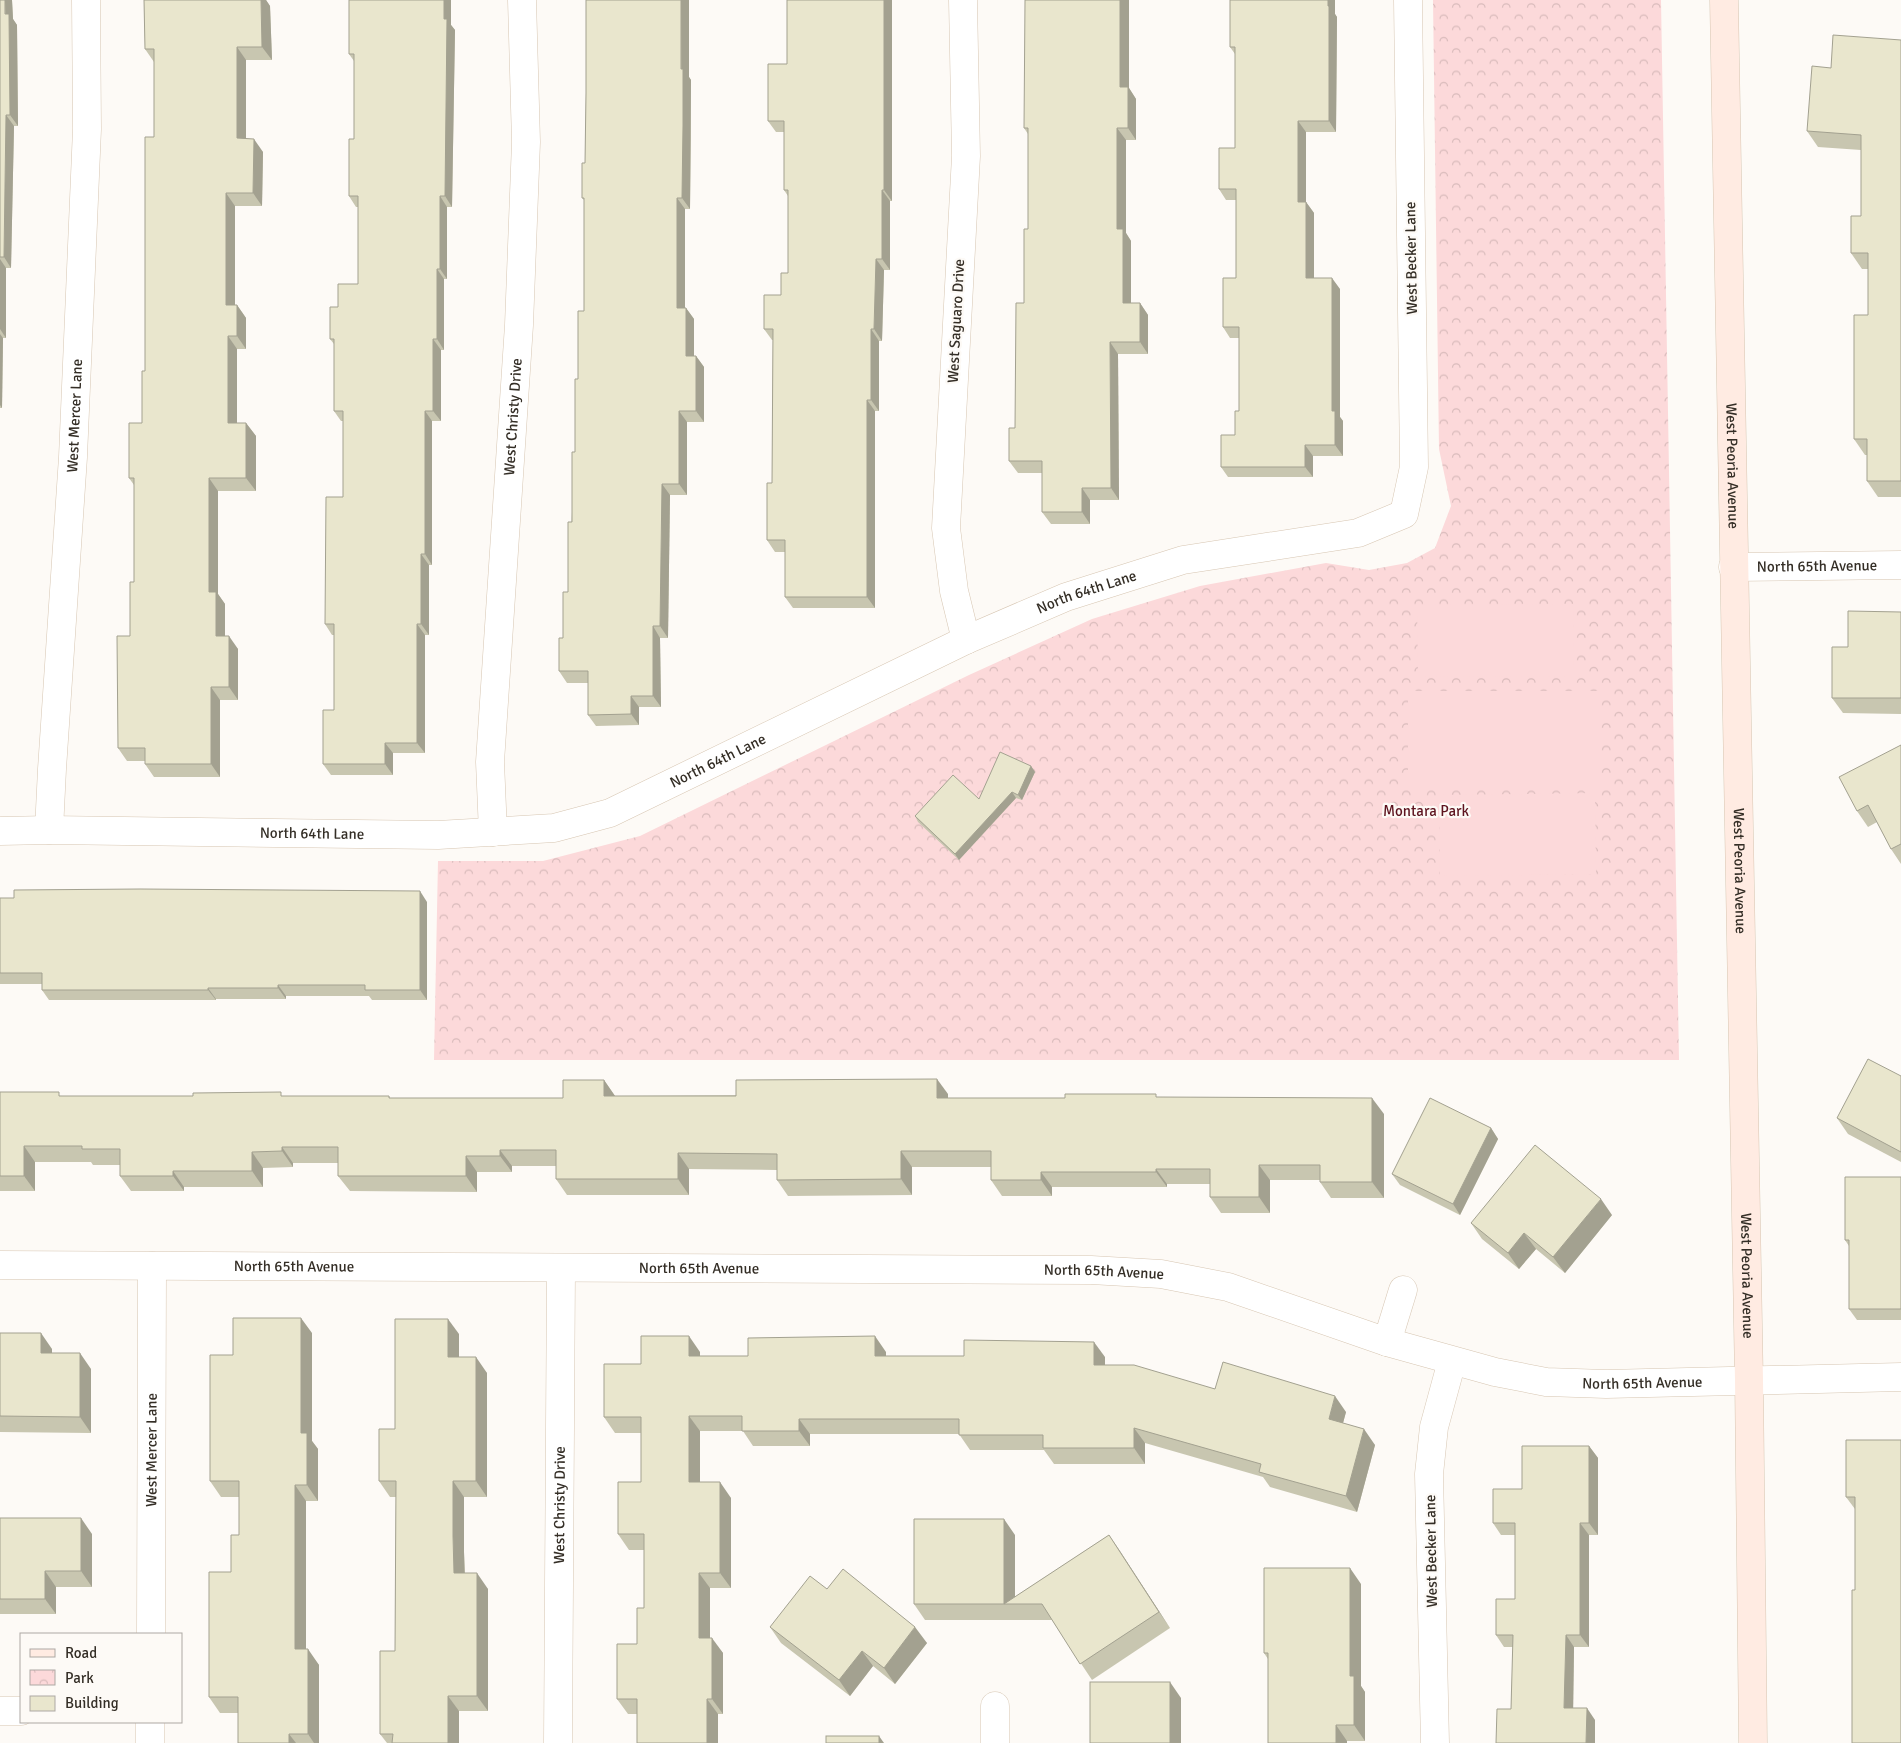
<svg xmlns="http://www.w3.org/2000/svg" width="1901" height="1743" font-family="Signika,sans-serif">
<defs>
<pattern id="park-crowns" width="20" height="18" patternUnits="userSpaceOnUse" patternTransform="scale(1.25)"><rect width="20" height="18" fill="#fcd9da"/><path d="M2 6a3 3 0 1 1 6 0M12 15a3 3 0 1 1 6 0" fill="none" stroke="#d9bbbb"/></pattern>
</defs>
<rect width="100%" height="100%" fill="#fdfaf6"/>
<path fill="url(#park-crowns)" d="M1433 0H1661L1679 1060H434L438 861H543L640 836 969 675 1092 619 1200 586 1326 563 1369 570 1407 563 1435 548 1451 506 1439 449Z"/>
<g fill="#fcd9da">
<path d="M1573 604 1574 676 1418 677 1417 605Z"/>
<rect x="1408" y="691" width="191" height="98"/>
<path d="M1595 793 1596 874 1440 876 1439 795Z"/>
</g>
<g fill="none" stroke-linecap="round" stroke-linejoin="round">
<g stroke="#d7c6b2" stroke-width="29">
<g id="street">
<path d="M963 0 966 156 946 528 954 591 966 640"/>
<path id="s1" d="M1733 567 1901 565"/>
<path id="s2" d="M49 830 52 769 73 457 87 129 86 0"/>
<path id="s3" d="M0 831 49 830 438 835 554 828 610 813 966 640 1066 597 1183 560 1358 533 1404 514 1414 467 1408 0"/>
<path id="s4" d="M493 832 490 762 519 325 526 142 522 0"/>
<path id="s5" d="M0 1265 1091 1270 1161 1274 1228 1287 1387 1342 1495 1372 1546 1382 1606 1384 1901 1377"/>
<path d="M1387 1342 1403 1290"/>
<path id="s6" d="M151 1634 152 1266"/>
<path d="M995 1706V1743"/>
<path d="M0 1711H21"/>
<path d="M150 1743V1722"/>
<path id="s7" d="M558 1743 561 1269"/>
<path d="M1435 1743 1429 1474 1434 1427 1452 1361"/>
</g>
</g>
<g stroke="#d7c6b2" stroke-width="29">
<g id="secondary">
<path id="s8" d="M1724 0 1749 1380 1753 1743"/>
</g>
</g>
<use href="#street" stroke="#fff" stroke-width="28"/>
<use href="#secondary" stroke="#ffebe2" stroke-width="28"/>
</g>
<g fill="#c8c6b0">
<path d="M0 0H12L13 19 17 25 18 126H14L11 268H6V338H3L2 408H0Z"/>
<path d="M144 0H266L270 6 272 60H246V139L263 152 262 206H235V305H237L246 318V349H237V423H246L256 436V491H218V594L225 604V636L238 649V700H220V777H154L145 764V761H127L118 748 130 636 134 582V485L129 478 142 423 145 371 154 137V62L145 49Z"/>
<path d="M349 0H451V25L455 30 452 207H447V279H444V350H441V421H432V565H429V635H425V753H393V775H331L323 764 334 710V635H332L325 624 343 497V421H341L334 411V344L330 339 338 307 358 284V207H356L349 196 354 139V61L349 54Z"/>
<path d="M689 0V77L691 80V137L690 209H685V308H686L694 319V356H696L704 367V422H687V495H670L668 638H660L661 707H639V725L596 726 588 715V683H567L559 671 563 638 568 592 575 452 578 379 584 311V200L582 198 585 163 586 93Z"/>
<path d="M892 0V201H890V270H884L882 341H879V411H875V608H793L785 597V552H775L767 540 772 483 773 340H772L764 329 781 295 788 273V196L784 190V132H776L768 121 787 64Z"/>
<path d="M1129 0V88L1136 99V140H1126V233L1131 241V303H1140L1148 315V354H1118L1119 500H1090V524H1051L1042 512V473H1018L1009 461 1015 428 1024 303 1028 229V134L1024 128Z"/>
<path d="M1335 0V14L1337 17 1336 132H1306V202L1314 213V278L1340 289V417L1343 421V456H1313V477H1228L1221 467 1235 435 1239 411V338H1230L1223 327 1236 278V200H1226L1219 189 1235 148V54L1230 47Z"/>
<path d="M1901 40V497H1878L1867 481V455H1865L1854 439 1868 315V269H1862L1851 253 1861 216V150L1818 147 1807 131 1831 68Z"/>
<path d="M1901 612V714L1843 713 1832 698 1848 647Z"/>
<path d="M1901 745V864L1891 849 1877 822 1868 827 1857 811Z"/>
<path d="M1031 766 1035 772 1022 800 1016 798 959 860 918 822 915 816 979 799Z"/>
<path d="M0 898 427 902V1000H372L369 996H286V999H216V1000H49L42 990V984H0Z"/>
<path d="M1901 1076V1162L1848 1134 1837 1118Z"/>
<path d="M604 1080 615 1096 948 1094V1098H1065L1158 1097 1384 1114V1198H1331L1320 1182V1180H1270V1213H1221L1210 1197V1184H1167V1187H1052V1196H1002L991 1180V1167H912V1195L788 1196 777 1180V1170L689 1169V1195H567L556 1179V1166H512V1172H477V1192L350 1191 338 1176V1163H293V1167L263 1168V1187H184V1191H131L120 1176V1165H93L91 1162H35V1191H0V1092L62 1096H389L390 1098H563Z"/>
<path d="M1491 1128 1498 1139 1460 1215 1400 1185 1392 1174Z"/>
<path d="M1901 1177V1320H1857L1849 1309V1246L1845 1240Z"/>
<path d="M1612 1215 1565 1273 1536 1249 1519 1269 1482 1239 1471 1223Z"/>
<path d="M0 1333 52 1349V1353L91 1369V1433L0 1432Z"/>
<path d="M312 1333V1441L318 1449V1501H306V1649L319 1665V1743H238V1713H220L209 1697 231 1572 239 1535V1497H221L210 1481 233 1355Z"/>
<path d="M459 1334V1357L487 1373V1497H464V1552L465 1573 488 1589V1711H459V1743H387L380 1734 395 1651 396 1497H390L379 1481 395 1429Z"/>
<path d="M700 1352V1356H748L886 1352V1356L1105 1357V1365L1215 1389 1346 1412 1343 1423 1375 1445 1357 1512 1270 1487 1263 1477 1145 1443V1464H1054L1044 1450H970L959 1434H810V1446H753L743 1431H700V1482L731 1498V1588H710V1638L723 1653V1714H718V1743L637 1714H628L617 1699 637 1644 644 1608V1550H629L618 1534 641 1482V1433H615L604 1417 641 1364Z"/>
<path d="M1901 1440 1855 1590V1509L1846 1497Z"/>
<path d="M1589 1446 1598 1458V1535H1589V1647H1574L1573 1708 1595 1720V1743H1496L1511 1709 1513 1647H1504L1496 1635 1515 1599V1535H1501L1493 1523 1522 1489Z"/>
<path d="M0 1518 92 1534V1587H56V1614H0Z"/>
<path d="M1015 1535V1597L1109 1535 1170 1628 1092 1680 1052 1620H925L914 1604Z"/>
<path d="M1361 1584V1686L1365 1692V1741H1347V1743L1268 1659 1264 1653Z"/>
<path d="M827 1589 927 1643 895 1684 873 1666 850 1696 781 1643 770 1627Z"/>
</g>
<g fill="#a3a190">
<path d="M5 0H12L13 19 17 25 18 126 10 115Z"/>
<path d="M261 0H266L270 6 272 60 262 47Z"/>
<path d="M444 0H451V25L455 30 452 207 445 196Z"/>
<path d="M681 0H689V77L691 80 690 209 682 198Z"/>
<path d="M884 0H892V201L884 190Z"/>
<path d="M1120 0H1129V88L1136 99V140L1128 128 1120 87Z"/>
<path d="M1328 0H1335V14L1337 17 1336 132 1329 121Z"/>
<path d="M237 47 246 60V151L237 138Z"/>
<path d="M6 115 14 126 11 268 4 257Z"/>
<path d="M1298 121 1306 132V213L1298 202Z"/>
<path d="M1117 128 1126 140V233L1131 241V315L1123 303 1117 229Z"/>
<path d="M254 139 263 152 262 206 253 193Z"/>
<path d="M882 190 890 201V270L882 259Z"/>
<path d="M226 193 235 206V318L226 305Z"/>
<path d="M440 196 447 207V279L440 269Z"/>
<path d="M677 198 685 209V319L677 308Z"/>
<path d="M1306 202 1314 213V289L1306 278Z"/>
<path d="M0 259 6 268V338L0 329Z"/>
<path d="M876 259 884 270 882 341 874 329Z"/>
<path d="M437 269 444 279V350L437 339Z"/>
<path d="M1332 278 1340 289V417L1343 421V456L1335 445 1332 411Z"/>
<path d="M1140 303 1148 315V354L1140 342Z"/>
<path d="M237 305 246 318V349L237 336Z"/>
<path d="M686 308 694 319V367L686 356Z"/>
<path d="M871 329 879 341V411L871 400Z"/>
<path d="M0 334 3 338 2 408 0 405Z"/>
<path d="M228 336 237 349V436L228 423Z"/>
<path d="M433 339 441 350V421L433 411Z"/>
<path d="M1110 342 1118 354 1119 500 1111 488Z"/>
<path d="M696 356 704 367V422L696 411Z"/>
<path d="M867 400 875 411V608L867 597Z"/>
<path d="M425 411 432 421V565L425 554Z"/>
<path d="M679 411 687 422V495L679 484Z"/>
<path d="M246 423 256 436V491L246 478Z"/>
<path d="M1305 445 1313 456V477L1305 467Z"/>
<path d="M209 478 218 491V594L225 604V649L216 636 209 592Z"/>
<path d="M662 484 670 495 668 638 660 626Z"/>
<path d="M1082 488 1090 500V524L1082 512Z"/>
<path d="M421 554 429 565V635L421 624Z"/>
<path d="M417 624 425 635V753L417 743Z"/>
<path d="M653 626 660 638 661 707 653 696Z"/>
<path d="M229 636 238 649V700L229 687Z"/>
<path d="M211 687 220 700V777L211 764Z"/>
<path d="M631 696 639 707V725L631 714Z"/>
<path d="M385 743 393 753V775L385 764Z"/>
<path d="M1031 766 1035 772 1022 800 1018 795Z"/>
<path d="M1012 792 1016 798 959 860 955 854Z"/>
<path d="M420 891 427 902V1000L420 990Z"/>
<path d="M278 985 286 996V999L278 988Z"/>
<path d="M208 988 216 999V1000L208 990Z"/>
<path d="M937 1079 948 1094V1114L937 1098Z"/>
<path d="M604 1080 615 1096H604Z"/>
<path d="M1372 1098 1384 1114V1198L1372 1182Z"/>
<path d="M1491 1128 1498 1139 1460 1215 1453 1204Z"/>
<path d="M24 1146 35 1162V1191L24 1176Z"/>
<path d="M282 1147 293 1163V1167L282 1151Z"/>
<path d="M500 1150 512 1166V1172L500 1156Z"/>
<path d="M901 1151 912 1167V1195L901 1179Z"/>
<path d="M252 1152 263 1168V1187L252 1171Z"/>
<path d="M678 1153 689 1169V1195L678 1179Z"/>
<path d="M466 1156 477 1172V1192L466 1176Z"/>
<path d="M1259 1165 1270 1180V1213L1259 1197Z"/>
<path d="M1156 1169 1167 1184V1187L1156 1172Z"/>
<path d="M173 1171 184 1187V1191L173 1176Z"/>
<path d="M1041 1172 1052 1187V1196L1041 1180Z"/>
<path d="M1601 1199 1612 1215 1565 1273 1553 1257Z"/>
<path d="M1524 1233 1536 1249 1519 1269 1508 1253Z"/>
<path d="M301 1318 312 1333V1441L318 1449V1501L307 1485 301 1433Z"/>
<path d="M448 1319 459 1334V1373L448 1357Z"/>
<path d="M41 1333 52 1349V1369L41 1353Z"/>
<path d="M689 1336 700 1352V1372L689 1356Z"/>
<path d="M875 1336 886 1352V1372L875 1356Z"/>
<path d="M1094 1342 1105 1357V1381L1094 1365Z"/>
<path d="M80 1353 91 1369V1433L80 1417Z"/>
<path d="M476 1357 487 1373V1497L476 1481Z"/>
<path d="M1335 1396 1346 1412 1340 1434 1329 1419Z"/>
<path d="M689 1416 700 1431V1498L689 1482Z"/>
<path d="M799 1419 810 1434V1446L799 1431Z"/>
<path d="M1134 1428 1145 1443V1464L1134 1448Z"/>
<path d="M1364 1429 1375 1445 1357 1512 1346 1496Z"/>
<path d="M1589 1446 1598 1458V1535L1589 1523Z"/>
<path d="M453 1481 464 1497V1552L465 1589 454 1573 453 1536Z"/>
<path d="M720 1482 731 1498V1588L720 1573Z"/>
<path d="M295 1485 306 1501V1665L295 1649Z"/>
<path d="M81 1518 92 1534V1587L81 1571Z"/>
<path d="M1004 1519 1015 1535V1604H1004Z"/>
<path d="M1580 1523 1589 1535V1647L1580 1635Z"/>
<path d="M1109 1535 1120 1551 1170 1628 1159 1612Z"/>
<path d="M1350 1568 1361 1584V1686L1365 1692V1741L1354 1725 1350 1676Z"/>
<path d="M45 1571 56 1587V1614L45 1599Z"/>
<path d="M477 1573 488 1589V1711L477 1696Z"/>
<path d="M699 1573 710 1588V1653L699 1638Z"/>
<path d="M915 1627 927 1643 895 1684 884 1668Z"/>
<path d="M1566 1635 1574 1647 1573 1720 1564 1708Z"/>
<path d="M712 1638 723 1653V1714L712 1699Z"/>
<path d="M308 1649 319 1665V1743H314L308 1734Z"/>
<path d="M862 1651 873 1666 850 1696 839 1680Z"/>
<path d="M1170 1682 1181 1698V1743H1170Z"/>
<path d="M448 1696 459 1711V1743H448Z"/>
<path d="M707 1699 718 1714V1743H707Z"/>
<path d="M1587 1708 1595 1720V1743H1586Z"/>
<path d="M1336 1725 1347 1741V1743H1336Z"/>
<path d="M289 1734 296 1743H289Z"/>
<path d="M879 1736 884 1743H879Z"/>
</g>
<g fill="#e9e6cd" stroke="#a3a190">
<path d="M0 0H5V14H9L10 115H6L4 257H0Z"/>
<path d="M144 0H261L262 47H237V138L254 139 253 193H226V305H237V336H228V423H246V478H209V592H216V636H229V687H211V764H145V748H118L117 636H130V582H134V478H129V423H142V371H145V137H154V49H145Z"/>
<path d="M349 0H444V19H447L445 196H440V269H437V339H433V411H425V554H421V624H417V743H385V764H323V710H334V624H325L326 497H343V411H334V339H330V307H338V284H358V196H349V139H354V54H349Z"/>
<path d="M586 0H681V69H683V126L682 198H677V308H686V356H696V411H679V484H662L660 626H653V696H631V714L588 715V671H559V638H563V592H568V522H572V452H575V379H578V311H584V198H582V163H585L586 93Z"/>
<path d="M787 0H884V190H882V259H876L874 329H871V400H867V597H785V540H767V483H772L773 329H764V295H781V273H788V190H784V121H768V64H787Z"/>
<path d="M1025 0H1120V87H1128V128H1117V229H1123V303H1140V342H1110L1111 488H1082V512H1042V461H1009V428H1015L1016 303H1024V229H1028V128H1024Z"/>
<path d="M1230 0H1328V6H1329V121H1298V202H1306V278H1332V411H1335V445H1305V467H1221V435H1235V411H1239V327H1223V278H1236V189H1219V148H1235V47H1230Z"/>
<path d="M1833 35 1901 40V481H1867V439H1854V315H1868V253H1851V216H1861V135L1807 131 1812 66 1831 68Z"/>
<path d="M1848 611 1901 612V698H1832V647H1848Z"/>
<path d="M1901 745V844L1891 849 1868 805 1857 811 1839 777Z"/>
<path d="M1000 752 1031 766 1018 795 1012 792 955 854 915 816 953 775 979 799Z"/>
<path d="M140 889 420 891V990H365V985H278V988H208V990H42V973H0V898H14V890Z"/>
<path d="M1868 1059 1901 1076V1152L1837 1118Z"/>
<path d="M937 1079V1098H1065V1094H1156V1097L1372 1098V1182H1320V1165H1259V1197H1210V1169H1156V1172H1041V1180H991V1151H901V1179L777 1180V1154L678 1153V1179H556V1150H500V1156H466V1176H338V1147H282V1151L252 1152V1171H173V1176H120V1149H82V1146H24V1176H0V1092H59V1096H193V1093L281 1092V1096H389V1098H563V1080H604V1096H736V1080Z"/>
<path d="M1430 1098 1491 1128 1453 1204 1392 1174Z"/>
<path d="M1535 1145 1601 1199 1553 1257 1524 1233 1508 1253 1471 1223Z"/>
<path d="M1845 1177H1901V1309H1849V1240H1845Z"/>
<path d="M233 1318H301V1433H307V1485H295V1649H308V1734H289V1743H238V1697H209V1572H231V1535H239V1481H210V1355H233Z"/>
<path d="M395 1319H448V1357H476V1481H453V1536L454 1573H477V1696H448V1743H392L393 1734H380V1651H395L396 1481H379V1429H395Z"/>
<path d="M0 1333H41V1353H80V1417L0 1416Z"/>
<path d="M641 1336H689V1356H748V1338L875 1336V1356H964V1340L1094 1342V1365H1134L1215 1389 1223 1362 1335 1396 1329 1419 1364 1429 1346 1496 1259 1472 1261 1464 1134 1428V1448H1043V1435H959V1419H799V1431H742V1416H689V1482H720V1573H699V1638H712V1699H707V1743H637V1699H617V1644H637V1608H644V1534H618V1482H641V1417H604V1364H641Z"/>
<path d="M1846 1440H1901V1743H1852V1590H1855V1497H1846Z"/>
<path d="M1522 1446H1589V1523H1580V1635H1566L1564 1708H1587L1586 1743H1496L1497 1709H1511L1513 1635H1496V1599H1515V1523H1493V1489H1522Z"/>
<path d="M0 1518H81V1571H45V1599H0Z"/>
<path d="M914 1519H1004V1604L1109 1535 1159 1612 1080 1664 1042 1604H914Z"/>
<path d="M1264 1568H1350V1676H1354V1725H1336V1743H1268V1653H1264Z"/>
<path d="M843 1569 915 1627 884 1668 862 1651 839 1680 770 1627 810 1576 827 1589Z"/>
<rect x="1090" y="1682" width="80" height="61"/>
<rect x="826" y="1736" width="53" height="7"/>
</g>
<g text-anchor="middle" stroke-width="4.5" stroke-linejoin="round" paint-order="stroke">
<g font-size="15" fill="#342e26" stroke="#fdfaf6">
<text transform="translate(1411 258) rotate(-91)" y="5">West Becker Lane</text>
<text transform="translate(956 321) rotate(-87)" y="5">West Saguaro Drive</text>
<text dy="5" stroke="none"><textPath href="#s2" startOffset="415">West Mercer Lane</textPath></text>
<text dy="5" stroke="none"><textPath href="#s4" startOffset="416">West Christy Drive</textPath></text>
<text dy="5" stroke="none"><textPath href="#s8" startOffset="466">West Peoria Avenue</textPath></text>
<text dy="5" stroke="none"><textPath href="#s1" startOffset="84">North 65th Avenue</textPath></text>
<text dy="5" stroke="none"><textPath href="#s3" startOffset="1138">North 64th Lane</textPath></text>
<text dy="5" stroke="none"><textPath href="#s3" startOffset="732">North 64th Lane</textPath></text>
<text dy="5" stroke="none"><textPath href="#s3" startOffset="312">North 64th Lane</textPath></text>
<text dy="5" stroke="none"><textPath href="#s8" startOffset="871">West Peoria Avenue</textPath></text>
<text dy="5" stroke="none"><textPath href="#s5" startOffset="294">North 65th Avenue</textPath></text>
<text dy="5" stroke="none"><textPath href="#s5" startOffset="699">North 65th Avenue</textPath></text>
<text dy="5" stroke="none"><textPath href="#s5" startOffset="1104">North 65th Avenue</textPath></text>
<text dy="5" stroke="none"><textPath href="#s8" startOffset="1276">West Peoria Avenue</textPath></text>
<text dy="5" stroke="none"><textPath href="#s5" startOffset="1658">North 65th Avenue</textPath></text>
<text dy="5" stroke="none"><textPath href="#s6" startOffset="184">West Mercer Lane</textPath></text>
<text dy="5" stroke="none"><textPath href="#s7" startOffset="238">West Christy Drive</textPath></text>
<text transform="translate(1431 1551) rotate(-91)" y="5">West Becker Lane</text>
</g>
<g font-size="15" fill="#5d141f" stroke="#fdfaf6">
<text x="1426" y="816">Montara Park</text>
</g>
</g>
<rect x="20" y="1633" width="162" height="90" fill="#fdfaf6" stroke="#ada8a3"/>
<rect x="30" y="1649" width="25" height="8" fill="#ffebe2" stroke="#ada8a3"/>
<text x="65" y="1658" font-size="15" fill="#342e26">Road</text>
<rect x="30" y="1670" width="25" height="15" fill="url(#park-crowns)" stroke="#ada8a3"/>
<text x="65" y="1683" font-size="15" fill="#342e26">Park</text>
<rect x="30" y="1696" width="25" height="15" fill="#e9e6cd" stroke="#ada8a3"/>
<text x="65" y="1708" font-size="15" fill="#342e26">Building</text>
</svg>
